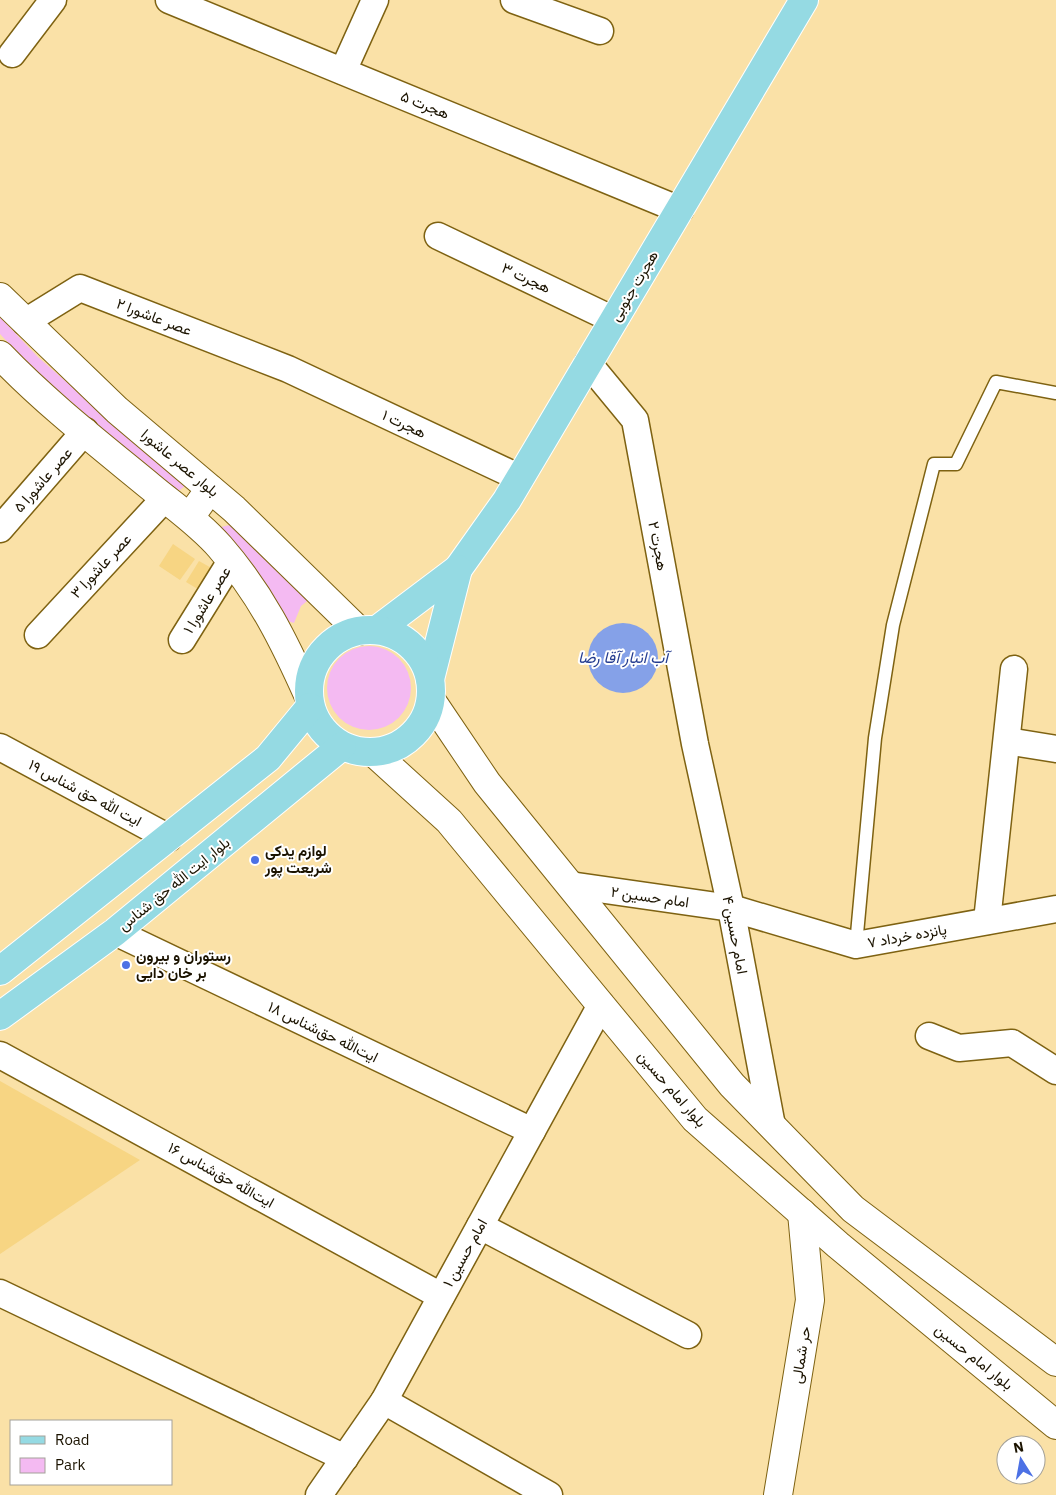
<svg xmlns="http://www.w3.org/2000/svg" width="1056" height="1495" font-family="'IBM Plex Sans',Vazirmatn,sans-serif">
<rect width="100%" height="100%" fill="#fae1a7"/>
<g fill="#f7d583">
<path d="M173 544 195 559 180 580 159 566Z"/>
<path d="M199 561 215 570 201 591 186 582Z"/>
<path d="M0 1081 140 1160 0 1254Z"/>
</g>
<g fill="#f4baf2">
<path d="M0 317 38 357 185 486 176 493 32 368 0 334Z"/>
<path d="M230 525 287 573 311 598 301 606 294 623 288 621 270 594 222 536 221 527Z"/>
<circle cx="369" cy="688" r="42"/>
</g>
<circle fill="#85a1e8" cx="623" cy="658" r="35"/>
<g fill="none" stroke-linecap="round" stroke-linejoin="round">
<g stroke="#7e6212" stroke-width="15">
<path id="service" d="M856 945 875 738 893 625 934 464H956L996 382 1056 393"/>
</g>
<g stroke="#7e6212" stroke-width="29">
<g id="minor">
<path d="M169 0 680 210"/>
<path d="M514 0 600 31"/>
<path d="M12 54 53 0"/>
<path d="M343 71 375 0"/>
<path d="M438 236 614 320"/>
<path d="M25 322 80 288 288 369 520 478"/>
<path d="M588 363 635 420 695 744 731 908 772 1126"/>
<path d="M0 529 85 431"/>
<path d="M38 635 165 498"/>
<path d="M182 640 231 561"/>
<path d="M1007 741 1056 749"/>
<path d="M0 747 169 838"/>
<path d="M570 885 731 908 856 945 1056 909"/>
<path d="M987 921 1014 669"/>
<path d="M115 932 532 1131"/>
<path d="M929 1036 959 1048 1012 1043 1056 1071"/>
<path d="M0 1055 441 1296"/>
<path d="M480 1226 688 1335"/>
<path d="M0 1293 345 1458"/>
<path d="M384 1401 549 1495"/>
<path d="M319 1495 384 1401 601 1005"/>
</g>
</g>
<g stroke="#7e6212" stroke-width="30">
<path id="tertiary" d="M190 517 210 489"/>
</g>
<g stroke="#7e6212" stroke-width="30">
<g id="secondary">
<path d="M0 297 117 410 234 509 359 631"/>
<path d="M0 355C46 403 100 445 151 487 175 507 200 524 220 547 261 594 284 641 309 697"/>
<path d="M431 700 487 783 732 1085 853 1209 1056 1362"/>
<path d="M373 752 449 821 695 1119 838 1245 1056 1425"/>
<path d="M778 1495 810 1300 802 1213"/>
</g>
</g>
<g stroke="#fff" stroke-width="30">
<g id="primary">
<path d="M458 569 507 500 804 0"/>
<path d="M377 630 458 569 430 679"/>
<circle cx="370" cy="691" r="61"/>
<path d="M0 971 268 758 310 707"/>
<path d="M0 1016 115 932 342 746"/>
</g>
</g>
<use href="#service" stroke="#fff" stroke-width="12"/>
<use href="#minor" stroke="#fff" stroke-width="26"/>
<use href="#tertiary" stroke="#fff" stroke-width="28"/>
<use href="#secondary" stroke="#fff" stroke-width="28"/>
<use href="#primary" stroke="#95dae3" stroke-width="28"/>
</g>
<g fill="#4c71e5" stroke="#fff" stroke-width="2">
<circle cx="255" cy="860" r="5"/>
<circle cx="126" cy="965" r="5"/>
</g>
<g text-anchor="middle" stroke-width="4" stroke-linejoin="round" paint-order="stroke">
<g font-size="15" fill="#1b1300" stroke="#fff">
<text transform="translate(425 105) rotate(22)" y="5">هجرت ۵</text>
<text transform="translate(526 278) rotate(25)" y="5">هجرت ۳</text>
<text transform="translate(634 286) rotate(-59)" y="5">هجرت جنوبی</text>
<text transform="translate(154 317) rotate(21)" y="5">عصر عاشورا ۲</text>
<text transform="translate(404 424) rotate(25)" y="5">هجرت ۱</text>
<text transform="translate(180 463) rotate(40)" y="5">بلوار عصر عاشورا</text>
<text transform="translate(43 480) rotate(-49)" y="5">عصر عاشورا ۵</text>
<text transform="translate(658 546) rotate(79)" y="5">هجرت ۲</text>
<text transform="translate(101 566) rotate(-47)" y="5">عصر عاشورا ۳</text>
<text transform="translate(207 600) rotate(-58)" y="5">عصر عاشورا ۱</text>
<text transform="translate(85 793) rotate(28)" y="5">ایت الله حق شناس ۱۹</text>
<text transform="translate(174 884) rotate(-39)" y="5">بلوار ایت الله حق شناس</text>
<text transform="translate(650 897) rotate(8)" y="5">امام حسین ۲</text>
<text transform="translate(735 935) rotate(79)" y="5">امام حسین ۴</text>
<text transform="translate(907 936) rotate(-10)" y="5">پانزده خرداد ۷</text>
<text transform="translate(323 1032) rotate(26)" y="5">ایت‌الله حق‌شناس ۱۸</text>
<text transform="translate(672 1089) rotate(49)" y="5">بلوار امام حسین</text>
<text transform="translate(221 1175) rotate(29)" y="5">ایت‌الله حق‌شناس ۱۶</text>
<text transform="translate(465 1253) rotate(-61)" y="5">امام حسین ۱</text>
<text transform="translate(801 1355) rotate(-81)" y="5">حر شمالی</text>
<text transform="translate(974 1357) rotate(39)" y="5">بلوار امام حسین</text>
</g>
<g font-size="15" font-weight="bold" fill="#1b1300" stroke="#fff" text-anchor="start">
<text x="265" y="856">لوازم یدکی<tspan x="265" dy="17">شریعت پور</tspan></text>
<text x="136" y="961">رستوران و بیرون<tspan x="136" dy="17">بر خان دایی</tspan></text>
</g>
<g font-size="16" font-style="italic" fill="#253d90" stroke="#fff">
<text x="623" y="663">آب انبار آقا رضا</text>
</g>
</g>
<rect x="10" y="1420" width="162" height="65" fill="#ffffff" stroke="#a4a199"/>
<rect x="20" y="1436" width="25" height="8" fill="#95dae3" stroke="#a4a199"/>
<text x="55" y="1445" font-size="15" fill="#1b1300">Road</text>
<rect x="20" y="1458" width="25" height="15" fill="#f4baf2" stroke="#a4a199"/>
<text x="55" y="1470" font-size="15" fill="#1b1300">Park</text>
<g transform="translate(1021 1460) rotate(349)"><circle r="24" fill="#ffffff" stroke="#a4a199"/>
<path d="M0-4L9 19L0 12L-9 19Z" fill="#4c71e5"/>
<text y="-8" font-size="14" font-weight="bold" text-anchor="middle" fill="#1b1300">N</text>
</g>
</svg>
